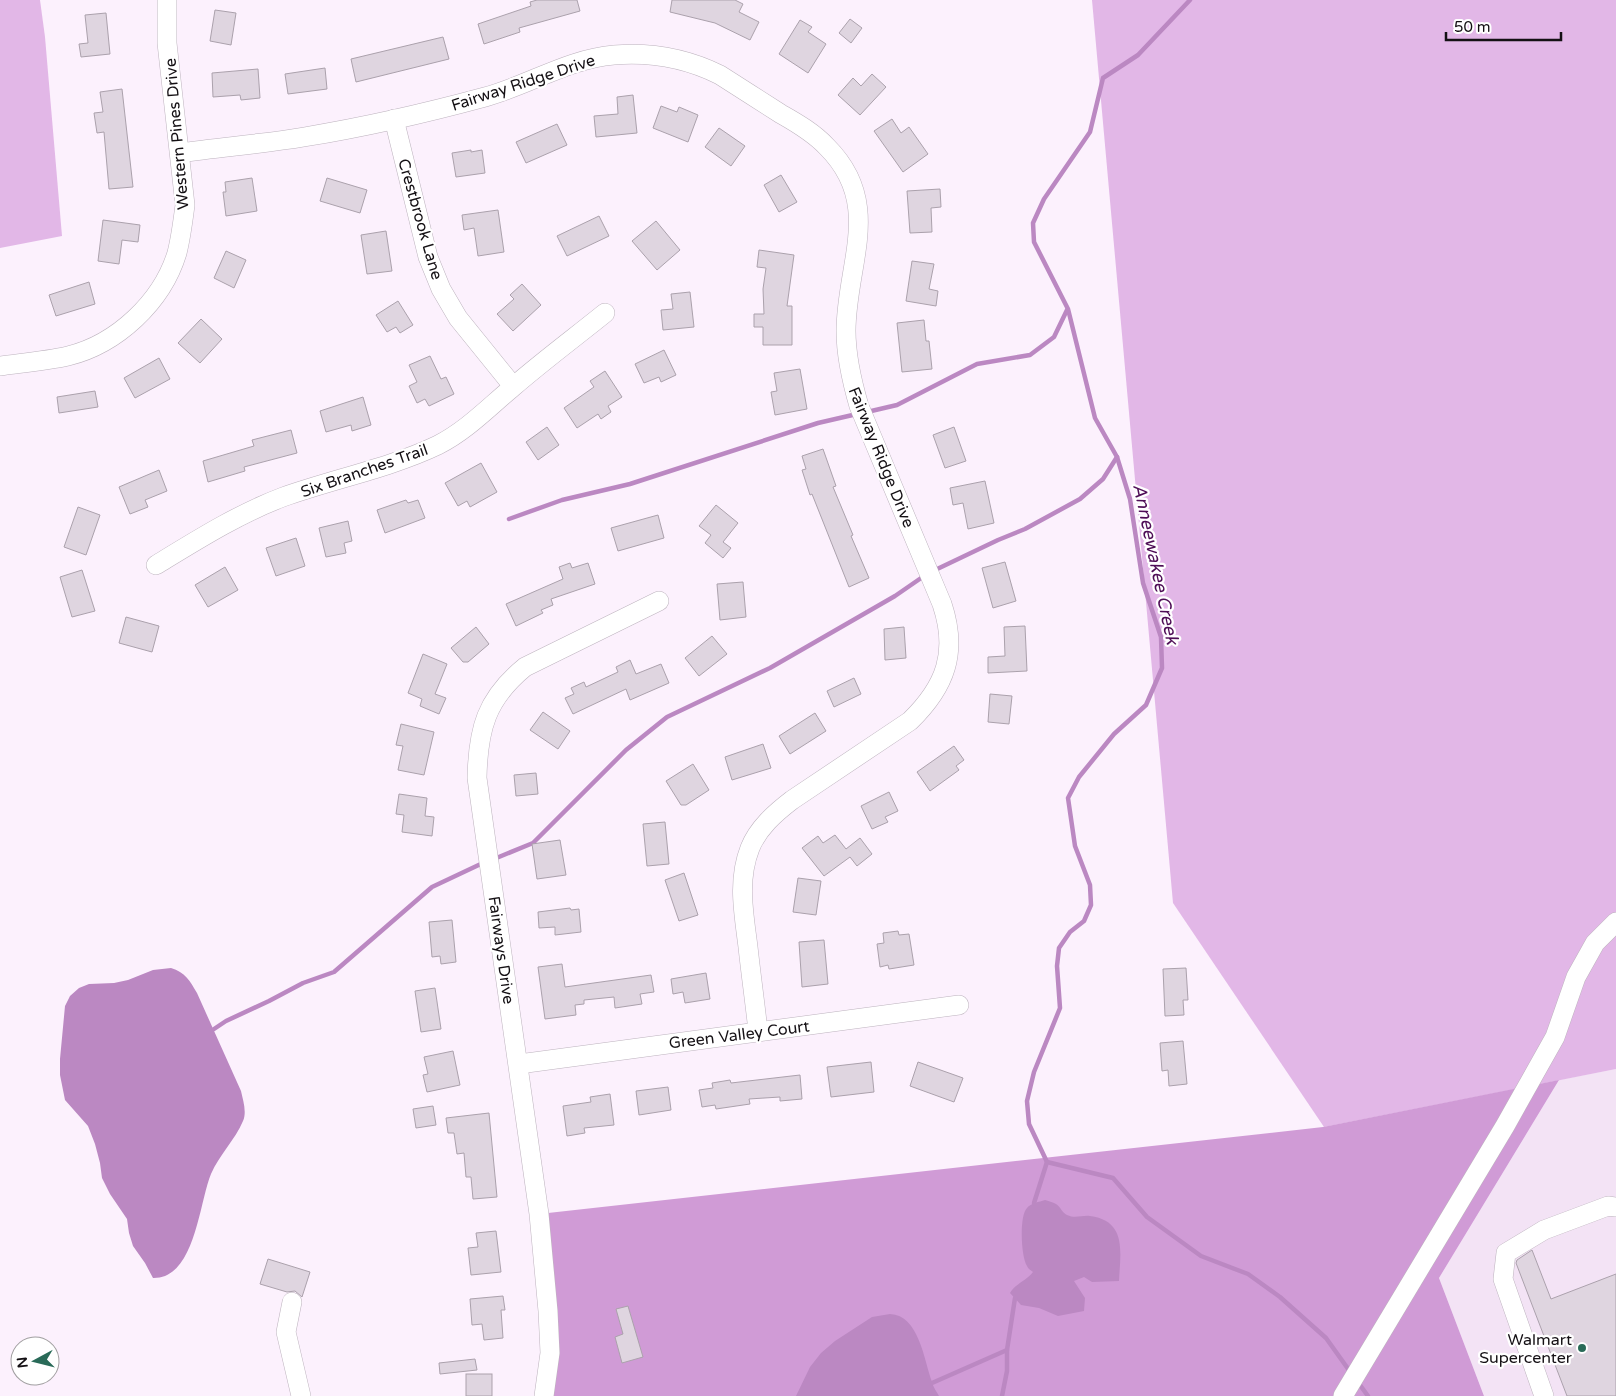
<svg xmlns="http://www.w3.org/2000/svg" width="1616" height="1396" font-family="'Varela Round',sans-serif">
<rect width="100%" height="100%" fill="#fcf1fd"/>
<path fill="#f3e3f5" d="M1616 1069V1396H1484L1439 1278 1559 1080Z"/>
<g fill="#e2b7e7">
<path d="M0 0H40L45 37 62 236 0 248Z"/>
<path d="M1092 0H1616V1069L1324 1127 1173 903Z"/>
</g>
<path fill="#d09bd6" d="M1559 1080 1439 1278 1484 1396H546L539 1214 1323 1127Z"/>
<g fill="#bb88c2">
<path d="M171 968C185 972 190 981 197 993L241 1091C243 1100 247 1112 243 1121 235 1140 219 1155 211 1174 199 1203 195 1279 153 1278L145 1263 133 1246 129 1233 127 1219 110 1194 102 1178 100 1163 95 1144 88 1126 65 1100 60 1075V1059L65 1006 70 996 79 988 89 984 114 983 128 980 153 970Z"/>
<path d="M1045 1200C1048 1201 1053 1202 1056 1204 1061 1207 1062 1213 1067 1215 1075 1219 1082 1215 1090 1216 1128 1221 1120 1254 1119 1281L1092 1282 1084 1277 1074 1281 1085 1298 1084 1311 1058 1316 1039 1308 1021 1305 1010 1293C1015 1284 1026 1281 1033 1272 1031 1270 1028 1269 1027 1266 1021 1257 1019 1216 1027 1208 1031 1203 1039 1202 1045 1200Z"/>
<path d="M890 1314C919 1315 924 1360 932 1382 933 1387 937 1392 939 1396H796L810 1367 821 1353 835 1341 872 1317Z"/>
</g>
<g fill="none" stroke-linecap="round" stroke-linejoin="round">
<g stroke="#bb88c2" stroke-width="4.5">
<path d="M1190 0 1138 55 1103 78 1090 132 1044 199 1033 223 1034 242 1068 309 1095 418 1117 457 1130 499 1143 583 1161 637 1162 668 1146 705 1114 734 1079 777 1068 798 1075 846 1090 885 1091 905 1084 921 1070 932 1059 948 1057 966 1060 1008 1034 1072 1027 1101 1029 1124 1047 1162 1113 1178 1147 1217 1201 1256 1248 1274 1280 1297 1326 1338 1351 1373"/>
<path d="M867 412 897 405 977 364 1030 355 1054 337 1067 310"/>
<path d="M509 519 562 500 630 484 818 423 857 414"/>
<path d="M933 571 998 540 1025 529 1080 499 1103 479 1117 457"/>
<path d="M494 859 533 843 626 750 667 717 770 668 895 596 924 576"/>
<path d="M214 1029 226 1021 269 1001 303 983 334 972 432 887 485 862"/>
<path d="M1034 1203 1047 1162"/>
<path d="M1357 1381 1368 1396"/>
<path d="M932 1383 1007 1350"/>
<path d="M1002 1396 1007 1371V1350L1015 1298"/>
</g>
</g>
<g fill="#dfd5e0" stroke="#aba1ac">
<path d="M537 0H577L580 11 519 28 520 32 484 44 478 24 531 6 530 2Z"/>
<path d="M672 0H735L743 4 739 12 759 22 750 40 715 23 670 12Z"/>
<path d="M215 10 236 13 231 45 210 41Z"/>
<path d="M106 13 110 54 81 57 79 44 88 43 85 15Z"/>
<path d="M850 19 862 28 851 43 839 33Z"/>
<path d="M800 20 812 27 808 32 826 44 808 73 779 54Z"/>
<path d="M443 37 449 59 356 82 351 59Z"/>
<path d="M325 68 327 89 288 94 285 74Z"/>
<path d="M258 69 260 98 241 100 240 95 213 97 212 73Z"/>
<path d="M872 74 886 87 860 115 838 95 853 78 861 86Z"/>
<path d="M122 89 133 187 109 189 104 132 97 133 94 113 103 112 100 92Z"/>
<path d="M633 95 637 133 596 137 594 116 618 114 617 97Z"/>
<path d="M661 106 677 112 679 107 698 115 688 142 653 128Z"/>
<path d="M892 119 901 133 909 127 928 154 903 172 874 131Z"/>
<path d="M557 124 567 145 526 163 516 142Z"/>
<path d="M719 128 745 146 731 166 705 147Z"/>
<path d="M471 150V152L482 150 485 173 456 177 452 153Z"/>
<path d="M781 175 797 202 779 212 764 185Z"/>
<path d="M252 178 257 211 226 216 223 192H226L225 182Z"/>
<path d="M327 178 367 190 360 213 320 201Z"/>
<path d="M940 189 941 207 931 208 932 232 910 233 907 191Z"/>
<path d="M498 210 504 252 478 256 474 228 464 230 462 215Z"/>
<path d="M599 216 609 236 567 256 557 236Z"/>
<path d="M103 220 140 225 138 242 122 240 119 264 98 261Z"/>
<path d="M656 221 680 250 657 270 632 241Z"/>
<path d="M386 231 392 271 367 274 361 235Z"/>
<path d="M759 250 794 255 787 306H792V345H763V327H754V314H764L763 289 766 268 757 267Z"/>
<path d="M226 251 246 260 234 288 214 278Z"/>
<path d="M912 261 934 264 929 289 938 291 936 306 906 301Z"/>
<path d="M89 282 95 304 56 316 49 295Z"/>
<path d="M522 284 541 305 513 331 497 314 514 299 510 295Z"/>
<path d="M690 292 694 327 663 330 661 310 673 309 671 294Z"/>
<path d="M398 301 413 325 400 333 396 327 387 332 376 315Z"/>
<path d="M201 319 222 339 200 363 178 343Z"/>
<path d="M924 320 926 341H929L932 369 902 372 897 323Z"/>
<path d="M664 350 676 375 661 382 659 377 644 383 635 364Z"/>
<path d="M430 356 441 379 446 377 454 394 429 406 425 399 417 403 409 386 417 382 409 365Z"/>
<path d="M159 358 170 379 135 398 124 378Z"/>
<path d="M800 369 807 409 775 415 771 392 777 391 774 373Z"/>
<path d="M605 371 622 397 608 406 611 412 601 419 598 414 577 428 564 408 594 387 590 381Z"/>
<path d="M95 391 98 407 59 413 57 397Z"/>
<path d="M363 397 371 425 352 431 351 425 326 432 320 411Z"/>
<path d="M547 427 559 445 538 460 526 442Z"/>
<path d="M954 427 966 461 945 468 933 435Z"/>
<path d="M291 430 297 453 244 467 245 471 208 482 203 461 254 446 252 440Z"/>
<path d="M823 449 836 486 833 487 853 535 851 536 869 578 849 587 812 494 810 495 802 470 806 469 802 456Z"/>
<path d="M481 463 497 492 470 507 467 501 458 506 445 483Z"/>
<path d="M159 470 167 491 145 500 148 507 130 514 119 487Z"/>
<path d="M985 481 994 523 968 529 963 503 953 505 950 488Z"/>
<path d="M406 500 408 503 418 500 425 518 385 533 377 510Z"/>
<path d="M716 505 738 523 723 542 731 548 723 558 705 543 711 535 699 526Z"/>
<path d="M78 507 100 515 86 555 64 547Z"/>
<path d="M658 515 664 538 618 551 611 528Z"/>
<path d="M348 521 352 541 344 543 346 553 326 557 319 528Z"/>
<path d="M296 538 305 566 276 576 266 548Z"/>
<path d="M1005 562 1016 601 993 608 982 568Z"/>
<path d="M570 563 572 568 588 563 595 584 551 599 553 605 541 610 543 613 516 626 506 604 563 579 559 567Z"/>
<path d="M225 567 238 590 208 607 195 585Z"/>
<path d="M82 570 95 611 72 617 60 577Z"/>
<path d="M743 582 746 617 720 620 717 584Z"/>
<path d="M126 617 159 626 152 652 119 643Z"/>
<path d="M1025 626 1027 671 988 673V657L1005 656 1004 627Z"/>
<path d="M476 627 489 644 468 662H463L451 648Z"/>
<path d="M904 627 906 658 885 660 884 629Z"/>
<path d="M712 636 727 654 699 676 685 658Z"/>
<path d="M423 654 447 664 435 694 446 698 439 714 420 706 422 699 408 693Z"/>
<path d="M630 660 636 674 661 664 669 683 630 700 626 689 573 714 565 698 574 694 571 688 584 682 586 687 618 672 616 667Z"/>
<path d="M854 678 861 694 834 707 827 691Z"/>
<path d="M990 694 1012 696 1009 724 988 722Z"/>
<path d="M543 712 570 731 558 749 530 730Z"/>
<path d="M815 713 826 731 790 754 779 736Z"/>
<path d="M401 724 434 732 424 775 398 770 403 746 396 745Z"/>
<path d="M763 744 771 768 732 780 725 757Z"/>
<path d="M954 746 964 760 956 766 959 770 930 791 917 772Z"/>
<path d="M693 764 709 790 686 805H681L666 781Z"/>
<path d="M536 773 538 794 516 796 514 775Z"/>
<path d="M889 792 898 811 885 817 888 822 872 829 861 806Z"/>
<path d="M399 794 427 798 425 816 434 817 432 836 402 832 404 815 396 814Z"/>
<path d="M665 822 669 864 647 866 643 824Z"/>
<path d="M835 835 846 849 860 838 872 854 857 866 850 857 824 876 802 848 818 836 823 843Z"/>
<path d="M560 840 566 875 537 879 532 844Z"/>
<path d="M684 873 698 915 679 921 665 880Z"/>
<path d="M798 878 821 881 816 915 793 912Z"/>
<path d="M570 908 571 910 579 909 581 932 555 935V927L539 928 538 912Z"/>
<path d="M452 920 456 962 441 964 440 956 432 957 429 922Z"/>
<path d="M898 931 899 935 909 934 914 965 889 969 888 965 880 967 877 944 884 943 883 933Z"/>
<path d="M824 940 828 984 802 987 799 942Z"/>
<path d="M562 964 565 987 651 975 654 992 640 994 642 1004 615 1008 614 997 584 1000V1004L575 1005 576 1015 545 1019 538 967Z"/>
<path d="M1186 968 1188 1000H1183L1184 1015 1165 1016 1163 969Z"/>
<path d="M706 973 710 999 685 1003 683 992 673 994 671 979Z"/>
<path d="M435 988 441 1029 421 1032 415 991Z"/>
<path d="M1183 1041 1187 1084 1169 1086 1168 1070 1162 1071 1160 1043Z"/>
<path d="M453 1051 460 1085 427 1092 423 1075 428 1074 424 1057Z"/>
<path d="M871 1062 874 1092 831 1097 827 1067Z"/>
<path d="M918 1062 963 1078 954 1102 910 1086Z"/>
<path d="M800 1075 802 1099 780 1101V1097L749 1099 750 1104 716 1109 715 1105 702 1107 699 1090 713 1088 712 1083 730 1080 731 1083Z"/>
<path d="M668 1087 671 1110 639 1115 636 1091Z"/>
<path d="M610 1094 614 1125 584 1128 585 1133 567 1136 563 1106 591 1102 590 1097Z"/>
<path d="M433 1106 436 1125 416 1128 413 1109Z"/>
<path d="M489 1113 497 1197 473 1199 471 1177H466L464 1153 457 1154 454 1133H448L446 1118Z"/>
<path d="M496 1231 501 1272 471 1275 468 1248 478 1247 476 1233Z"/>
<path d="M1532 1250 1551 1299 1616 1274V1396H1567L1516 1263 1517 1260Z"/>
<path d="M268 1259 310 1272 302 1297 295 1291 287 1292 260 1284Z"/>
<path d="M503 1296 505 1310H501L503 1338 484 1340 482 1324 472 1325 470 1299Z"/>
<path d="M628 1306 643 1357 622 1363 615 1337 623 1334 616 1309Z"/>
<path d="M475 1359 477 1370 440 1374 439 1363Z"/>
<rect x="466" y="1374" width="26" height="22"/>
</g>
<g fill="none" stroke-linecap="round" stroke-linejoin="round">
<g stroke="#bdb3be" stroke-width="20">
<g id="minor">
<path d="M394 119 428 257 441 289 458 318 513 386"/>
<path d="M180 153C221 147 263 144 304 137 365 127 426 113 485 97 529 85 568 59 614 55 651 52 686 58 720 75 740 88 761 101 781 114 797 123 814 133 827 147 884 204 846 264 846 331 846 356 852 382 859 406L942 604C958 652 946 686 910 721L792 800C775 813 758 828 750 848 737 881 744 914 748 947 751 975 755 1003 758 1031"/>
<path d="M0 366C22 363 46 361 68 356 117 344 162 302 177 253 181 237 183 221 185 205L167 43V0"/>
<path d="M156 565C197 540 238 514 283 497 333 479 390 468 438 445 466 431 489 407 513 387 543 361 574 338 605 313"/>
<path d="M519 1064 959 1005"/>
<path d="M292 1302 286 1332 301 1396"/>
<path d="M544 1396 550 1353 548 1311 539 1214 477 778C478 729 486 699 525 667L659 601"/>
<path d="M1343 1396 1505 1126 1555 1037 1576 977 1595 943 1616 922"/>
<path d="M1544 1396 1503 1279 1506 1253 1544 1230 1608 1206 1616 1207"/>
</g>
</g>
<use href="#minor" stroke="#fff" stroke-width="19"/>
</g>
<circle fill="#296a58" stroke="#fff" stroke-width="2" cx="1582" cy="1348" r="5"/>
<g text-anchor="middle" stroke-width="4.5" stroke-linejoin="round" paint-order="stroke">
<g font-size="16" fill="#141014" stroke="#fff">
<text transform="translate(523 82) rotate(-18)" y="6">Fairway Ridge Drive</text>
<text transform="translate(176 134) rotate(-95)" y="6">Western Pines Drive</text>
<text transform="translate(421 219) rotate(74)" y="6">Crestbrook Lane</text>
<text transform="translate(882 457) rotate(68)" y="6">Fairway Ridge Drive</text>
<text transform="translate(364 470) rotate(-19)" y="6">Six Branches Trail</text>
<text transform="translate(502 950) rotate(82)" y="6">Fairways Drive</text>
<text transform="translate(739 1034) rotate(-7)" y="6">Green Valley Court</text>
</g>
<g font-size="16" fill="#141014" stroke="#fff" text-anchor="end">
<text x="1572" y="1345">Walmart<tspan x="1572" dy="18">Supercenter</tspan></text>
</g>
<g font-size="18" font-style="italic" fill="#4e0d56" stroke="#fff">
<text transform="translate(1156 564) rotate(78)" y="6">Anneewakee Creek</text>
</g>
</g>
<g transform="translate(35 1361) rotate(263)"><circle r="24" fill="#ffffff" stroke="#a19fa1"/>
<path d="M0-4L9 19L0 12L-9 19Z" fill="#296a58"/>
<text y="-8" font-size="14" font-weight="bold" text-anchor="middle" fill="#141014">N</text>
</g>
<path d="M1446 32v8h115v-8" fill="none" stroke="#141014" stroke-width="2.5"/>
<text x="1454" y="32" font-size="15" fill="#141014" stroke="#ffffff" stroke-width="4" paint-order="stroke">50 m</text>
</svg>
